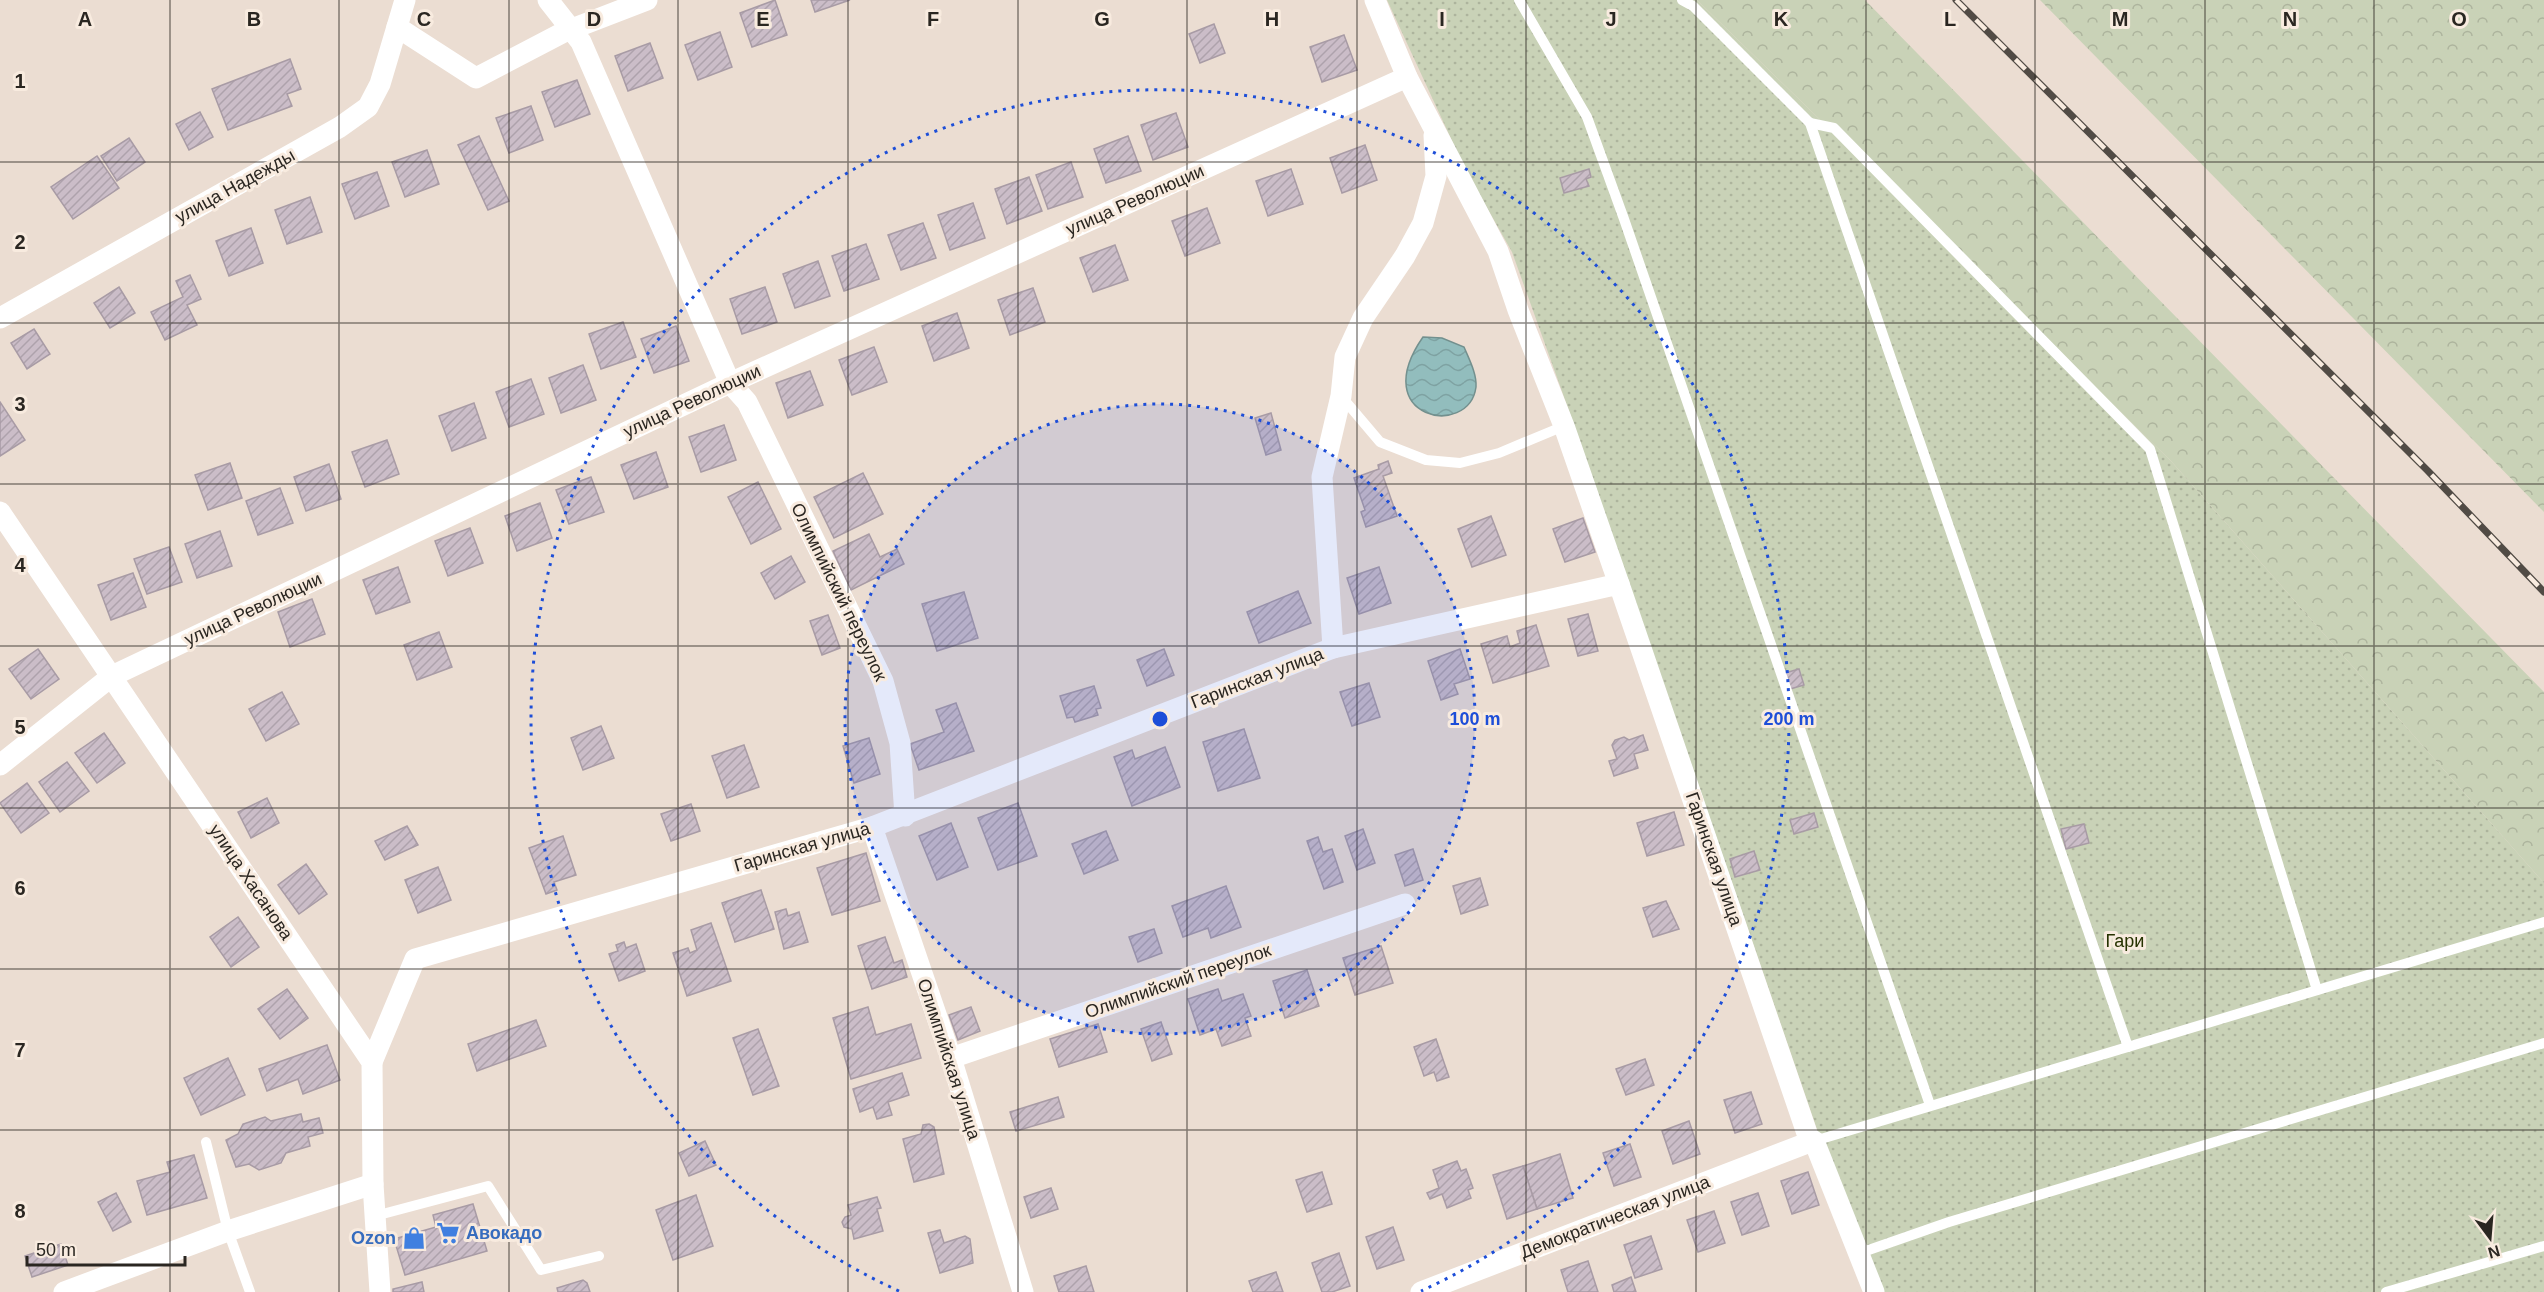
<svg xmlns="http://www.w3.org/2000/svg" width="2544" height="1292" font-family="Helvetica,sans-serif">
<defs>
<pattern id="grass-dots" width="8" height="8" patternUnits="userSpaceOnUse" patternTransform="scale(1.5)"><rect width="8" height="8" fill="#c9d2b7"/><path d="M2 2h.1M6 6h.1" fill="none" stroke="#adb49d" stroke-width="1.8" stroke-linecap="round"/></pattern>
<pattern id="forest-crowns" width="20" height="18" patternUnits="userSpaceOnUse" patternTransform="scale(1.5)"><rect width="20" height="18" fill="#c9d2b7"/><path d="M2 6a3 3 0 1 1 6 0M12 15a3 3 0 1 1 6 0" fill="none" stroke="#adb49d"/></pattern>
<pattern id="water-waves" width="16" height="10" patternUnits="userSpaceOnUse" patternTransform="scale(1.5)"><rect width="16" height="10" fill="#92bdbd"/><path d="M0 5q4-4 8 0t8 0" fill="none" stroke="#7ea2a2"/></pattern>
<pattern id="building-hatch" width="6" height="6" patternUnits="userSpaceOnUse" patternTransform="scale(1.5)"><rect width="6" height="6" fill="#cbbdc8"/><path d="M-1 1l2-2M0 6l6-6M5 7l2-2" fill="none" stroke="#aea2ac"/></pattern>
</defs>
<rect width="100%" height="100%" fill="#ebddd2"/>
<path fill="url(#grass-dots)" d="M1387 0H1697L2171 461 2544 883V1292H1873L1583 450 1512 252 1465 169Z"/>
<g fill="url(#forest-crowns)">
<path d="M1697 0H1865L2544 692V883L2171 461Z"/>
<path d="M2040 0H2544V512Z"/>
</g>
<path fill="url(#water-waves)" stroke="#73908e" stroke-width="1.5" d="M1423 337 1442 338 1464 347C1469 359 1477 374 1476 387 1469 439 1366 419 1423 337Z"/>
<g fill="url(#building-hatch)" stroke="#a89ba5" stroke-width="1.5">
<path d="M775 0 787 35 752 47 740 13Z"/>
<path d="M811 0H850L815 12Z"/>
<path d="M1214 24 1225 53 1200 63 1189 34Z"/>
<path d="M720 32 732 67 698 80 685 45Z"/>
<path d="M1344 35 1357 70 1322 82 1310 47Z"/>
<path d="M650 43 663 78 628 91 615 56Z"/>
<path d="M290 59 301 89 287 94 292 106 228 130 212 89Z"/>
<path d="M577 80 590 114 555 127 542 92Z"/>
<path d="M531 106 543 140 509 153 496 118Z"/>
<path d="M200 112 213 137 189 150 176 124Z"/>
<path d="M1176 113 1188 147 1153 160 1141 125Z"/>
<path d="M479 136 509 201 488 210 458 145Z"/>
<path d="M1128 136 1141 171 1106 183 1094 149Z"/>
<path d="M129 138 145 162 117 181 101 156Z"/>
<path d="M1365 145 1377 180 1342 193 1330 158Z"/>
<path d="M427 150 439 184 405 197 392 162Z"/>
<path d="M97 156 119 188 73 219 51 187Z"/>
<path d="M1071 162 1083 197 1048 209 1036 175Z"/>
<path d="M1291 169 1303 204 1268 216 1256 181Z"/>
<path d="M1589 169 1591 177 1586 179 1589 186 1564 193 1560 178Z"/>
<path d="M377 172 389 206 355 219 342 184Z"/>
<path d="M1029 177 1042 211 1007 224 995 189Z"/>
<path d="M310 197 322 232 287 244 275 210Z"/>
<path d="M973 203 985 238 950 250 938 215Z"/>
<path d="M1207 208 1220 243 1185 256 1172 221Z"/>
<path d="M923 223 936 258 901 270 888 235Z"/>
<path d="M251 228 263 263 229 276 216 241Z"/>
<path d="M866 244 879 279 844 291 832 256Z"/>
<path d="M1115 245 1128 280 1093 292 1080 258Z"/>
<path d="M818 261 830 296 795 308 783 274Z"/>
<path d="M190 275 201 299 187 305 197 325 165 340 151 312 183 297 176 281Z"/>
<path d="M119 287 135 313 110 328 94 303Z"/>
<path d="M765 287 777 322 742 334 730 299Z"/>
<path d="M1033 288 1045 322 1010 335 998 300Z"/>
<path d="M957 313 969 348 934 361 922 326Z"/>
<path d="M623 322 636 357 601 369 589 334Z"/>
<path d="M676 326 689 361 654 373 641 339Z"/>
<path d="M34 329 50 354 27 369 11 343Z"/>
<path d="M874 347 887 382 852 395 839 360Z"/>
<path d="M583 365 596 400 561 413 549 378Z"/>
<path d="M810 371 823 405 788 418 776 383Z"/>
<path d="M531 379 544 414 509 427 496 392Z"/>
<path d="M0 402 25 440 0 456Z"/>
<path d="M474 403 486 438 452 451 439 416Z"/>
<path d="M1271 413 1281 450 1266 455 1255 418Z"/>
<path d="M724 425 736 460 701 472 689 437Z"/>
<path d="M387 440 399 474 365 487 352 452Z"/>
<path d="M656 452 668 487 634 499 621 465Z"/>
<path d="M1388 461 1392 473 1383 476 1397 516 1366 527 1361 512 1365 510 1354 478 1379 469 1378 465Z"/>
<path d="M230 463 242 498 208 510 195 475Z"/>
<path d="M329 464 341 499 306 511 294 477Z"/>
<path d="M863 473 883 514 834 538 814 497Z"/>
<path d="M591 477 604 512 569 524 556 490Z"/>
<path d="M758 482 781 529 751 544 728 497Z"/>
<path d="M280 488 293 523 258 535 246 501Z"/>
<path d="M540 503 552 538 517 551 505 516Z"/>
<path d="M1491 516 1506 555 1472 567 1458 529Z"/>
<path d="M1583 518 1595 552 1565 562 1553 529Z"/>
<path d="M470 528 483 563 448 576 435 541Z"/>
<path d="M220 531 232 566 197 578 185 544Z"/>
<path d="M869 534 880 557 897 549 904 564 851 590 833 551Z"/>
<path d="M169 547 182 582 147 594 134 559Z"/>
<path d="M791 556 805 582 775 599 761 573Z"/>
<path d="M398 567 410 602 376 614 363 580Z"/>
<path d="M1379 567 1391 603 1359 614 1347 578Z"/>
<path d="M133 573 146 607 111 620 98 585Z"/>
<path d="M1298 591 1311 623 1259 643 1247 612Z"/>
<path d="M964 592 978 638 937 651 922 604Z"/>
<path d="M312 599 325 634 290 647 278 612Z"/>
<path d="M1588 614 1598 651 1578 656 1568 619Z"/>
<path d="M828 615 840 648 822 655 810 621Z"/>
<path d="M1536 625 1549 666 1493 683 1481 644 1507 636 1510 647 1520 643 1517 631Z"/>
<path d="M439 632 452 667 417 680 404 645Z"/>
<path d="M38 649 59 679 31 699 9 669Z"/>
<path d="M1164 649 1174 675 1147 686 1137 660Z"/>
<path d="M1460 649 1470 679 1454 684 1458 694 1441 700 1428 661Z"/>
<path d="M1799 669 1804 685 1790 689 1785 673Z"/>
<path d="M1369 683 1380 717 1352 726 1340 692Z"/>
<path d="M1094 686 1101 708 1096 709 1098 715 1075 722 1073 717 1067 718 1060 696Z"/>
<path d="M282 692 299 724 266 741 249 709Z"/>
<path d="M956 703 974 751 919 770 910 744 944 732 936 710Z"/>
<path d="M601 726 614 758 583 770 571 738Z"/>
<path d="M1244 729 1260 778 1218 791 1203 742Z"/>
<path d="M104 733 125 763 97 783 75 753Z"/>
<path d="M1643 735 1648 750 1634 754 1638 768 1614 776 1609 761 1617 759 1612 745 1615 740 1624 737 1629 740Z"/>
<path d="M869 738 880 774 854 783 843 746Z"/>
<path d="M744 745 759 787 727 798 712 756Z"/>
<path d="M1165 747 1180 787 1132 806 1114 757 1132 750 1135 759Z"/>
<path d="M67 762 89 791 60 812 39 782Z"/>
<path d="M27 783 49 813 21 833 0 803Z"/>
<path d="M267 798 279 823 251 838 238 812Z"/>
<path d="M1018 803 1037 856 998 870 978 818Z"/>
<path d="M691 804 700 831 671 841 661 814Z"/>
<path d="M1674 812 1684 845 1647 856 1637 823Z"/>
<path d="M1814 813 1818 827 1794 834 1790 820Z"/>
<path d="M951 823 968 867 937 880 919 836Z"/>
<path d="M2084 824 2089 843 2066 849 2061 829Z"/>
<path d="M407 826 418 845 385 860 375 841Z"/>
<path d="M1363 829 1375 863 1357 870 1345 836Z"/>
<path d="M1106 831 1118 860 1084 874 1072 844Z"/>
<path d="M563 836 576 875 554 882 557 890 546 894 529 848Z"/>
<path d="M1318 837 1323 852 1332 849 1343 882 1324 889 1307 841Z"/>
<path d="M1413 849 1423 880 1405 886 1395 855Z"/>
<path d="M1754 851 1760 870 1735 877 1730 859Z"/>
<path d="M866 853 880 901 832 915 817 868Z"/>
<path d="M306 864 327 894 299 914 278 885Z"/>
<path d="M438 867 451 900 418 913 405 880Z"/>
<path d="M1480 878 1488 905 1461 914 1453 886Z"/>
<path d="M1226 886 1241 927 1211 938 1208 928 1183 937 1172 906Z"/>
<path d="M761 890 774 929 735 942 722 903Z"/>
<path d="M1666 901 1679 929 1653 937 1643 908Z"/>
<path d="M786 909 788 916 799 912 808 942 784 949 775 912Z"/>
<path d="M238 917 259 947 231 967 210 937Z"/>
<path d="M711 923 731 981 687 996 673 953 688 948 690 953 697 950 691 930Z"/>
<path d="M1154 929 1162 953 1138 962 1129 937Z"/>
<path d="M885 937 894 963 902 960 907 977 872 989 858 946Z"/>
<path d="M624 942 626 948 636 944 645 971 619 981 609 954 618 951 616 945Z"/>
<path d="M1381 946 1393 983 1355 995 1343 958Z"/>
<path d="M1307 970 1319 1006 1285 1018 1273 981Z"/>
<path d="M287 989 308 1018 280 1039 258 1009Z"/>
<path d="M1218 989 1222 1001 1243 994 1251 1016 1245 1018 1251 1036 1222 1046 1216 1029 1200 1035 1188 999Z"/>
<path d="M868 1007 876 1035 911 1024 921 1058 851 1079 833 1018Z"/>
<path d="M971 1007 980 1031 958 1040 949 1015Z"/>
<path d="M536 1020 546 1046 477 1071 468 1044Z"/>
<path d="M1161 1022 1172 1054 1152 1061 1141 1029Z"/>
<path d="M1098 1024 1107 1052 1059 1067 1050 1039Z"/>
<path d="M758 1029 779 1086 753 1095 733 1038Z"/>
<path d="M1436 1039 1449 1077 1437 1081 1434 1072 1424 1076 1414 1047Z"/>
<path d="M327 1045 340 1080 303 1094 298 1079 267 1091 259 1069Z"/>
<path d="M228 1058 245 1095 201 1115 184 1078Z"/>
<path d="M1645 1059 1654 1085 1626 1095 1616 1069Z"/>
<path d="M902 1073 909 1095 888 1102 892 1115 877 1119 873 1107 860 1112 853 1089Z"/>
<path d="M1751 1092 1762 1124 1735 1133 1724 1100Z"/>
<path d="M1058 1097 1064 1117 1016 1131 1010 1112Z"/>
<path d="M301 1114 303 1122 319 1118 323 1133 308 1137 310 1146 286 1153 281 1163 259 1170 249 1164 236 1167 226 1140 238 1134 243 1124 265 1117 271 1121Z"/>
<path d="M1689 1121 1700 1154 1673 1164 1662 1131Z"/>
<path d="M929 1124 934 1127 944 1174 914 1182 903 1139 921 1134 923 1125Z"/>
<path d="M705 1141 716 1165 689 1176 679 1153Z"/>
<path d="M1630 1144 1641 1177 1614 1186 1603 1153Z"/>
<path d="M1560 1154 1573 1198 1537 1209 1523 1166Z"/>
<path d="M194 1155 207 1198 147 1215 137 1181 170 1172 167 1162Z"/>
<path d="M1457 1161 1461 1171 1466 1169 1473 1188 1468 1190 1471 1198 1447 1208 1442 1194 1430 1199 1427 1193 1439 1188 1433 1170Z"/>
<path d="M1523 1166 1537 1209 1507 1219 1493 1175Z"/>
<path d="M1322 1172 1332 1204 1307 1212 1296 1180Z"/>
<path d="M1808 1172 1819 1205 1792 1214 1781 1181Z"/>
<path d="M1051 1188 1058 1209 1031 1218 1024 1197Z"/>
<path d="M116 1193 131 1222 113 1231 98 1202Z"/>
<path d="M1758 1193 1769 1226 1742 1235 1731 1202Z"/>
<path d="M696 1195 713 1246 673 1260 656 1210Z"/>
<path d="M877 1197 881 1208 877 1209 883 1231 854 1239 852 1229 844 1227 842 1222 845 1217 851 1215 848 1205Z"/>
<path d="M473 1204 487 1251 405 1275 394 1239 436 1227 433 1215Z"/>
<path d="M1714 1211 1725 1243 1698 1252 1687 1220Z"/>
<path d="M1393 1227 1404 1260 1377 1269 1366 1237Z"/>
<path d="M940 1230 944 1243 965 1236 970 1239 973 1263 940 1273 928 1233Z"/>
<path d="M1651 1236 1662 1269 1635 1278 1624 1245Z"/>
<path d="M61 1244 68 1265 32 1277 25 1256Z"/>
<path d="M1339 1253 1350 1286 1332 1292H1322L1312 1263Z"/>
<path d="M1588 1261 1598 1292H1568L1561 1270Z"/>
<path d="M1086 1266 1094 1292H1059L1054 1276Z"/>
<path d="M1276 1272 1283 1292H1253L1249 1281Z"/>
<path d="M1631 1277 1636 1292H1614L1612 1285Z"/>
<path d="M583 1280 587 1283 590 1292H558L557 1288Z"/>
<path d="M422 1282 424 1292H393V1289Z"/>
</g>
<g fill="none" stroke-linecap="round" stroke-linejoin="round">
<g stroke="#fff" stroke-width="10">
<path d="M1519 0 1587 117 1624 219 1930 1105"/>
<path d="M1682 0 1693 6 1810 123 2128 1047"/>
<path d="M1810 123 1834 128 2150 449 2317 990"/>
<path d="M1341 396 1380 442 1426 460 1460 463 1499 453 1564 426"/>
<path d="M206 1142 228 1231 250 1292"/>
<path d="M1811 1142 2544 922"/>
<path d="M375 1216 488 1186 541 1270 599 1256"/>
<path d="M1860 1253 1949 1222 2544 1043"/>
<path d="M2386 1292 2544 1246"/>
</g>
<g stroke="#fff" stroke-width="21">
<path d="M548 0 581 42 730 383 747 402 883 681 900 743 905 816"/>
<path d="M1375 0 1407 77 1498 251 1518 310 1564 426 1619 584"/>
<path d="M397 27 476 78 564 32 647 0"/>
<path d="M0 318 340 127 368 107 380 84 405 0"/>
<path d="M0 512 372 1062 373 1184 380 1292"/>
<path d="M1333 648 1322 477 1341 396 1345 357 1363 318 1405 256 1423 223 1436 176 1434 135"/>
<path d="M0 765 112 676 730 383 1407 77"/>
<path d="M872 827 951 1058 1023 1292"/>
<path d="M951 1058 1405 904"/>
<path d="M372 1062 415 959 872 827 1333 648 1619 584 1810 1142 1421 1292"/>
<path d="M1814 1141 1874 1292"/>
<path d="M64 1292 228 1231 373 1184"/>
</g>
<g stroke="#514b45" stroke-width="7">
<path id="rail" d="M1956 0 2428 471 2544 592"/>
</g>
<use href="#rail" stroke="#f8ebdf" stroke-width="4.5" stroke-dasharray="14" stroke-linecap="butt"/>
</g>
<path fill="none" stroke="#2a2621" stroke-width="1.5" stroke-opacity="0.55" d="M170 0V1292M339 0V1292M509 0V1292M678 0V1292M848 0V1292M1018 0V1292M1187 0V1292M1357 0V1292M1526 0V1292M1696 0V1292M1866 0V1292M2035 0V1292M2205 0V1292M2374 0V1292M0 162H2544M0 323H2544M0 484H2544M0 646H2544M0 808H2544M0 969H2544M0 1130H2544"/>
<circle cx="1160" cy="719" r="315" fill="#1d4ed8" fill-opacity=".12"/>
<g fill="none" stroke="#1d4ed8" stroke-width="3" stroke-dasharray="3 6">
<circle cx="1160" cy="719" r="315"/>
<path d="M899 1291A629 629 0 1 1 1421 1291"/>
</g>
<defs>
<g id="supermarket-bare" transform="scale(1.8)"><path d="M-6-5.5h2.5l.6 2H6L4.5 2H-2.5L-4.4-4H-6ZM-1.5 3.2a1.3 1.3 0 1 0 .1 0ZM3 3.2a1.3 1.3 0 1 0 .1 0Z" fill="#3f7fe0" stroke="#f8ebdf" stroke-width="2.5" paint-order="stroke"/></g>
<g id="shop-bare" transform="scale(1.8)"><path d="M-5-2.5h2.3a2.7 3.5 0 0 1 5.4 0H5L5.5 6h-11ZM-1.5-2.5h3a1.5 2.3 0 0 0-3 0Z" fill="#3f7fe0" stroke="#f8ebdf" stroke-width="2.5" paint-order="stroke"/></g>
</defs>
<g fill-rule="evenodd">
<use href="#supermarket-bare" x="448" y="1233"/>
<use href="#shop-bare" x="414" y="1238"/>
</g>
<g text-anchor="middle" stroke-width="6" stroke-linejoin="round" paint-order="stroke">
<g font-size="18" fill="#2a2621" stroke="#f8ebdf">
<text transform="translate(235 186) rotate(-29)" y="6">улица Надежды</text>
<text transform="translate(1135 200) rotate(-24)" y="6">улица Революции</text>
<text transform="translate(692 401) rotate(-25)" y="6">улица Революции</text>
<text transform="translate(839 592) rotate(64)" y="6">Олимпийский переулок</text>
<text transform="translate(253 609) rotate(-25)" y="6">улица Революции</text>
<text transform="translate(1257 678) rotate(-21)" y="6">Гаринская улица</text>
<text transform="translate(802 847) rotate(-16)" y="6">Гаринская улица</text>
<text transform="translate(1714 859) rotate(71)" y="6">Гаринская улица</text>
<text transform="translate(251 882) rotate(56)" y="6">улица Хасанова</text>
<text transform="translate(1178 981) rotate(-19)" y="6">Олимпийский переулок</text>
<text transform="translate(949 1059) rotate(72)" y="6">Олимпийская улица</text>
<text transform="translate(1615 1217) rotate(-21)" y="6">Демократическая улица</text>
</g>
<g font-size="18" fill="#263200" stroke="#f8ebdf">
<text x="2125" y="947">Гари</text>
</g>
<g font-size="18" font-weight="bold" fill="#366cbe" stroke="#f8ebdf" text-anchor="start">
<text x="466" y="1239">Авокадо</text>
<text x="396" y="1244" text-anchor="end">Ozon</text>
</g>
</g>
<g font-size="20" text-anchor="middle" font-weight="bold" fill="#2a2621" stroke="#f8ebdf" stroke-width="6" stroke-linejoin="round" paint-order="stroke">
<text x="85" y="26">A</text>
<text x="254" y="26">B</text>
<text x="424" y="26">C</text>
<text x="594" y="26">D</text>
<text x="763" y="26">E</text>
<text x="933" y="26">F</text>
<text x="1102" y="26">G</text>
<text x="1272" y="26">H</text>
<text x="1442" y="26">I</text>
<text x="1611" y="26">J</text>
<text x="1781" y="26">K</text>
<text x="1950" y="26">L</text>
<text x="2120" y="26">M</text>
<text x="2290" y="26">N</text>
<text x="2459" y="26">O</text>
<text x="20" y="88">1</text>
<text x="20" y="249">2</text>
<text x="20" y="411">3</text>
<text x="20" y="572">4</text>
<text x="20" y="734">5</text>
<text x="20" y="895">6</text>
<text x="20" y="1057">7</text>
<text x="20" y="1218">8</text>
</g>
<circle cx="1160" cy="719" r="9" fill="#1d4ed8" stroke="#f8ebdf" stroke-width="3"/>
<g font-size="18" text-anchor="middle" font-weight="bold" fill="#1d4ed8" stroke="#f8ebdf" stroke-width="6" stroke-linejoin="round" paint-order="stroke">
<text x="1475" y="725">100 m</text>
<text x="1789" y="725">200 m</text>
</g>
<g transform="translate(2490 1238) rotate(164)" stroke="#f8ebdf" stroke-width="4.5" paint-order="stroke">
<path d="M0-4.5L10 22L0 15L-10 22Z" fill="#2a2621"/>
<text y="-9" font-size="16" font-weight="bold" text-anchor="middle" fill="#2a2621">N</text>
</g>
<path d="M27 1256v9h158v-9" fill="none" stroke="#2a2621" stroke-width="3"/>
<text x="36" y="1256" font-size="18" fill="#2a2621" stroke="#f8ebdf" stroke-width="4.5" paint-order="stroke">50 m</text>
</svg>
